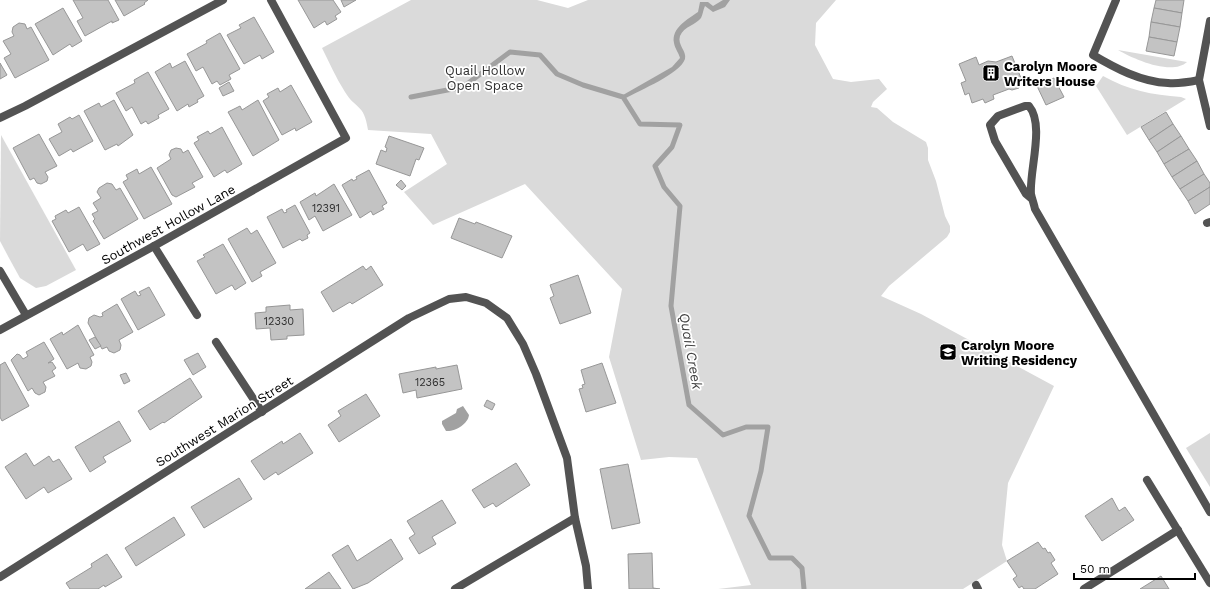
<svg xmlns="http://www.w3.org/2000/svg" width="1210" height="589" font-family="'Work Sans',sans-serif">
<rect width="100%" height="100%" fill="#fff"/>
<g fill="#dadada">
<path d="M411 0H537L568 8 588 0H836L816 23 815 45 833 79 851 82 879 79 887 89 873 102 871 107 877 108 893 122 926 142 928 148V160L936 181 945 216 950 226V232L947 237 889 286 881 296 921 314 1054 386 1008 483 1002 545 1007 561 963 589H718L751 585 697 458 669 457 641 460 609 357 622 289 525 184 433 225 404 192 447 164 431 134 368 130C364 103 356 110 345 92 336 78 329 62 322 48Z"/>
<path d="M1118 50 1187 62C1172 76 1133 59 1118 50Z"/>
<path d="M1103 76C1128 90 1152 95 1181 97L1186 99 1127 135 1096 86Z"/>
<path d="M1 135 76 270 46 286 36 288 20 278 9 258 0 241Z"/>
<path d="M1210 433V487L1186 448Z"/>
</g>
<g fill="#a1a1a1">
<path d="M723 0H730L725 7 713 12 705 6C703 10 703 14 701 18 696 25 684 26 680 36 677 45 687 51 685 59 680 74 640 90 626 98L623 95 672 67 680 58C679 53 675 49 674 43 671 28 688 19 698 12L700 2H708L713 6Z"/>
<path d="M463 406 469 415C468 424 455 432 446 431L442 424V421L456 413 457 409Z"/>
</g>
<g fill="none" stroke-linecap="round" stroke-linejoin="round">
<path stroke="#a1a1a1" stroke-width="5" d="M411 97 463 87 510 52 540 55 557 74 583 85 623 97 640 124 680 125 672 147 655 166 664 187 680 206 671 306 689 405 723 435 746 427H768L761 471 749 516 770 558H792L802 568 804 589"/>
</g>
<g fill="#c3c3c3" stroke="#979797">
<path d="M73 0H108L119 20 112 23V21L85 36 77 21 83 18Z"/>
<path d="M115 0H148L144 3 145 4 124 16Z"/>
<path d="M298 0H333L341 12 335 16 337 19 327 25 325 21 314 28Z"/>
<path d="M341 0H356L344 7Z"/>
<path d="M1156 0H1184L1182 13 1154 8Z"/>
<path d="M63 8 82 41 72 47 70 44 53 55 35 24Z"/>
<path d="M1154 8 1182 13 1180 27 1151 22Z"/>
<path d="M254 17 274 52 262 59 260 55 244 64 227 35 241 28 239 25Z"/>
<path d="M1151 22 1180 27 1177 42 1149 37Z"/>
<path d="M19 23 25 24 27 29 31 27 49 60 15 78 4 58 11 54 3 41 14 36 12 32 13 27Z"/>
<path d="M220 33 240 69 229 75 231 79 220 85 217 81 212 84 203 67 196 71 187 54 207 43 206 41Z"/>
<path d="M1149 37 1177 42 1174 56 1146 51Z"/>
<path d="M1012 56 1023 83 1019 85V88L1012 90 1009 89 993 95 994 99 985 103 983 99 972 103 969 93 965 95 961 83 966 81 959 64 976 57 979 65 988 61 996 62Z"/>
<path d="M185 61 204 96 197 100 198 102 189 107 188 104 177 111 155 72 170 63 172 68Z"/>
<path d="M0 63 7 75 0 79Z"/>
<path d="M148 72 169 109 158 115 159 118 148 124 146 121 141 124 132 107 126 111 116 93 135 83 134 80Z"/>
<path d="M1054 78 1064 97 1046 105 1037 86Z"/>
<path d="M229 82 234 91 223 96 219 88Z"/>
<path d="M291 85 312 122 296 131 295 128 282 135 263 101 269 97 267 94 278 88 280 92Z"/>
<path d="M114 100 133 135 118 146 117 144 105 150 84 111 99 103 101 107Z"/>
<path d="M258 100 279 140 253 156 228 112 240 106 242 110Z"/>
<path d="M1166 112 1173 124 1149 140 1141 127Z"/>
<path d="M79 115 93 141 73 152 71 149 59 156 49 139 62 132 58 124 70 117 72 119Z"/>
<path d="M1173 124 1181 136 1157 152 1149 140Z"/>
<path d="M222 127 242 164 227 173 225 170 214 177 194 143 199 140 197 137 208 131 210 134Z"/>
<path d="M39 134 57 166 45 172 48 177 47 181 41 184 37 183 34 178 30 180 13 148Z"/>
<path d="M389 136 424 148 419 160 416 159 410 176 376 164 381 150 386 152 387 148 385 147Z"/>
<path d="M1181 136 1189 149 1164 164 1157 152Z"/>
<path d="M176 148 181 149 183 153 188 150 203 177 192 183 195 187 176 197 172 195 157 168 171 159 169 155 171 150Z"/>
<path d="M1189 149 1197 161 1172 177 1164 164Z"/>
<path d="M1197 161 1204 174 1180 189 1172 177Z"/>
<path d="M151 167 172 204 144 219 123 182 128 179 126 175 137 169 139 174Z"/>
<path d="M369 170 387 203 382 206 384 209 373 215 371 211 360 218 342 185 352 179 353 181 357 179 356 177Z"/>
<path d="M1204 174 1210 183V187L1188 201 1180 189Z"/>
<path d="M401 180 406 186 402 190 396 185Z"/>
<path d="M107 183 112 184 116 190 120 188 138 219 104 239 93 221 95 219 92 214 98 211 93 203 101 198 97 192 99 188Z"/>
<path d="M334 184 352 215 323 231 315 216 309 220 300 202 315 193 316 196Z"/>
<path d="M1210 187V204L1195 214 1188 201Z"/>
<path d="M295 205 310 233 307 235 308 238 302 241 300 239 283 248 267 217 282 209 284 213 287 212 286 210Z"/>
<path d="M79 207 100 244 87 251 83 244 69 252 52 221 56 219 55 216 66 210 68 213Z"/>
<path d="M459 218 475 224 476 222 512 236 502 258 451 238Z"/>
<path d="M247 228 251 234 257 230 276 263 260 272 262 276 252 282 228 239Z"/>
<path d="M223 244 246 283 235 290 232 285 216 294 197 261 205 257 203 255Z"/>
<path d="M363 266 366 270 371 266 383 285 352 304 350 302 333 312 321 292Z"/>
<path d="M578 275 591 313 560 324 550 298 554 296 550 285Z"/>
<path d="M149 287 165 315 138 330 121 299 135 291 138 296 141 295 139 292Z"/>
<path d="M117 304 133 332 119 340 121 345 120 350 114 353 109 351 107 347 102 349 88 323 89 318 94 315 100 317 103 316 102 313Z"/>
<path d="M290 305V310L303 309 304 335 287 336V339L271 340 270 328 256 329 255 313 266 312V307Z"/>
<path d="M78 325 94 355 90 357 92 362 91 366 86 369 80 368 78 363 67 369 50 339 62 332 63 335Z"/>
<path d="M95 337 101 346 95 349 89 340Z"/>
<path d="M44 342 54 359 48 363 52 362 56 368 52 371 55 376 43 382 46 387 45 392 39 395 35 393 32 388 28 391 11 360 17 354 20 355 23 359 28 356 26 352Z"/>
<path d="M198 353 206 367 193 375 184 360Z"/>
<path d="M5 362 29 406 2 421 0 417V365Z"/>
<path d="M602 363 616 403 586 412 579 389 583 388 582 385 585 384 581 370Z"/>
<path d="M457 365 462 389 417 398 416 390 403 393 399 374 436 367V369Z"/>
<path d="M126 373 130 381 124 384 120 375Z"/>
<path d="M190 378 202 397 164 423 163 422 150 430 138 411Z"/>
<path d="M366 394 380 416 339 442 328 425 341 416 338 411Z"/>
<path d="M487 400 495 404 492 410 484 406Z"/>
<path d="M119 421 131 441 103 457 106 462 90 472 75 447Z"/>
<path d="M300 433 313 453 278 475 276 472 264 480 251 461 282 441 283 444Z"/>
<path d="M26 453 34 466 49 456 53 462 59 459 72 479 48 493 44 487 26 499 5 467Z"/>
<path d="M516 463 530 485 496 507 493 503 484 508 472 490Z"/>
<path d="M628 464 640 523 612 529 600 469Z"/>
<path d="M239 478 252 499 204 528 191 507Z"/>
<path d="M1112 498 1119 511 1125 507 1134 520 1102 541 1085 516Z"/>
<path d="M442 500 456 523 432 537 436 544 419 554 409 538 415 534 407 521Z"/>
<path d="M174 517 185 535 136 566 125 548Z"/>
<path d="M391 539 403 559 368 583 353 589 332 555 348 545 357 561Z"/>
<path d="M1038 542 1043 549 1045 548 1048 553 1050 552 1055 560 1051 563 1058 574 1035 589H1024L1022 586 1019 588 1013 579 1017 576 1007 561Z"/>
<path d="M652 553 653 588 660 589H629L628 554Z"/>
<path d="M107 554 122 577 105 587 104 585 98 589H70L66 583 92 567 91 564Z"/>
<path d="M329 572 341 589H305Z"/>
<path d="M1161 576 1169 589H1140Z"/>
</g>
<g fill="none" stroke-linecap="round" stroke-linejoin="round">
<g stroke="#535353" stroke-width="8">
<path d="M1032 199 1026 194 995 141 990 125 998 116 1025 106H1029C1045 125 1029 171 1031 194 1032 199 1034 204 1035 209L1210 512"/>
<path d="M1207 223 1210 222"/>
</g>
<g stroke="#535353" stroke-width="8">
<path d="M1116 0 1093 55C1115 68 1141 82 1168 83 1178 84 1189 82 1199 80"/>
<path d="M1210 21 1199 80 1210 126"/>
<path d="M0 118 25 106 223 0"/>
<path d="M154 246 197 315"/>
<path d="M0 271 26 315"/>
<path d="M0 330 154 246 346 138 271 0"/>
<path d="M216 342 262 412"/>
<path d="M1147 480 1210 583"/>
<path d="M0 577 409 318 449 299 466 297 486 303 507 318 523 344 536 374 567 458 575 518 586 566 588 589"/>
<path d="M976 585 978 589"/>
<path d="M455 589 575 518"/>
<path d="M1084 589 1178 530"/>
</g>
</g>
<defs>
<g id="building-square" transform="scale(0.9)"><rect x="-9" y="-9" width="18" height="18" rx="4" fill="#000" stroke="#fff"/><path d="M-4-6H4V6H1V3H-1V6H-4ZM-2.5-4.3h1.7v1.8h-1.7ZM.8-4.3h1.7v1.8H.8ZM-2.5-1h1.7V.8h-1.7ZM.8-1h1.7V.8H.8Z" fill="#fff"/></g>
<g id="university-square" transform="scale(0.9)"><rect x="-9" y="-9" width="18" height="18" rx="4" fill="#000" stroke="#fff"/><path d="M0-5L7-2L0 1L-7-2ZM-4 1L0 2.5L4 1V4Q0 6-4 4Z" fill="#fff"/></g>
</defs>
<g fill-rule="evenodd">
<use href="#building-square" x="991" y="73"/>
<use href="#university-square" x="948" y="352"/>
</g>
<g text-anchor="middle" stroke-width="3.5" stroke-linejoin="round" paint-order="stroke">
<g font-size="11" fill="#313131">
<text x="326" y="212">12391</text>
<text x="279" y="325">12330</text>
<text x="430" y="386">12365</text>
</g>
<g font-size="13" font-weight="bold" fill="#000" stroke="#fff" text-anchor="start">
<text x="1004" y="71">Carolyn Moore<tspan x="1004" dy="15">Writers House</tspan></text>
<text x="961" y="350">Carolyn Moore<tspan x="961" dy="15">Writing Residency</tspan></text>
</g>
<g font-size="13" fill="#313131" stroke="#fff">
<text x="485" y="75">Quail Hollow<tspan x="485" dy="15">Open Space</tspan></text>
</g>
<g font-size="13" fill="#000" stroke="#fff">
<text transform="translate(168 224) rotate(-29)" y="5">Southwest Hollow Lane</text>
<text transform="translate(224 421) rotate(-32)" y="5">Southwest Marion Street</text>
</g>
<g font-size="14" font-style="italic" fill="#424242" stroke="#fff">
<text transform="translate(691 351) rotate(80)" y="5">Quail Creek</text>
</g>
</g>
<path d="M1074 573v6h121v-6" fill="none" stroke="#000000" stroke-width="2"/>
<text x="1080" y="573" font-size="12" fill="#000000" stroke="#ffffff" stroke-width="3" paint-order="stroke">50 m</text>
</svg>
